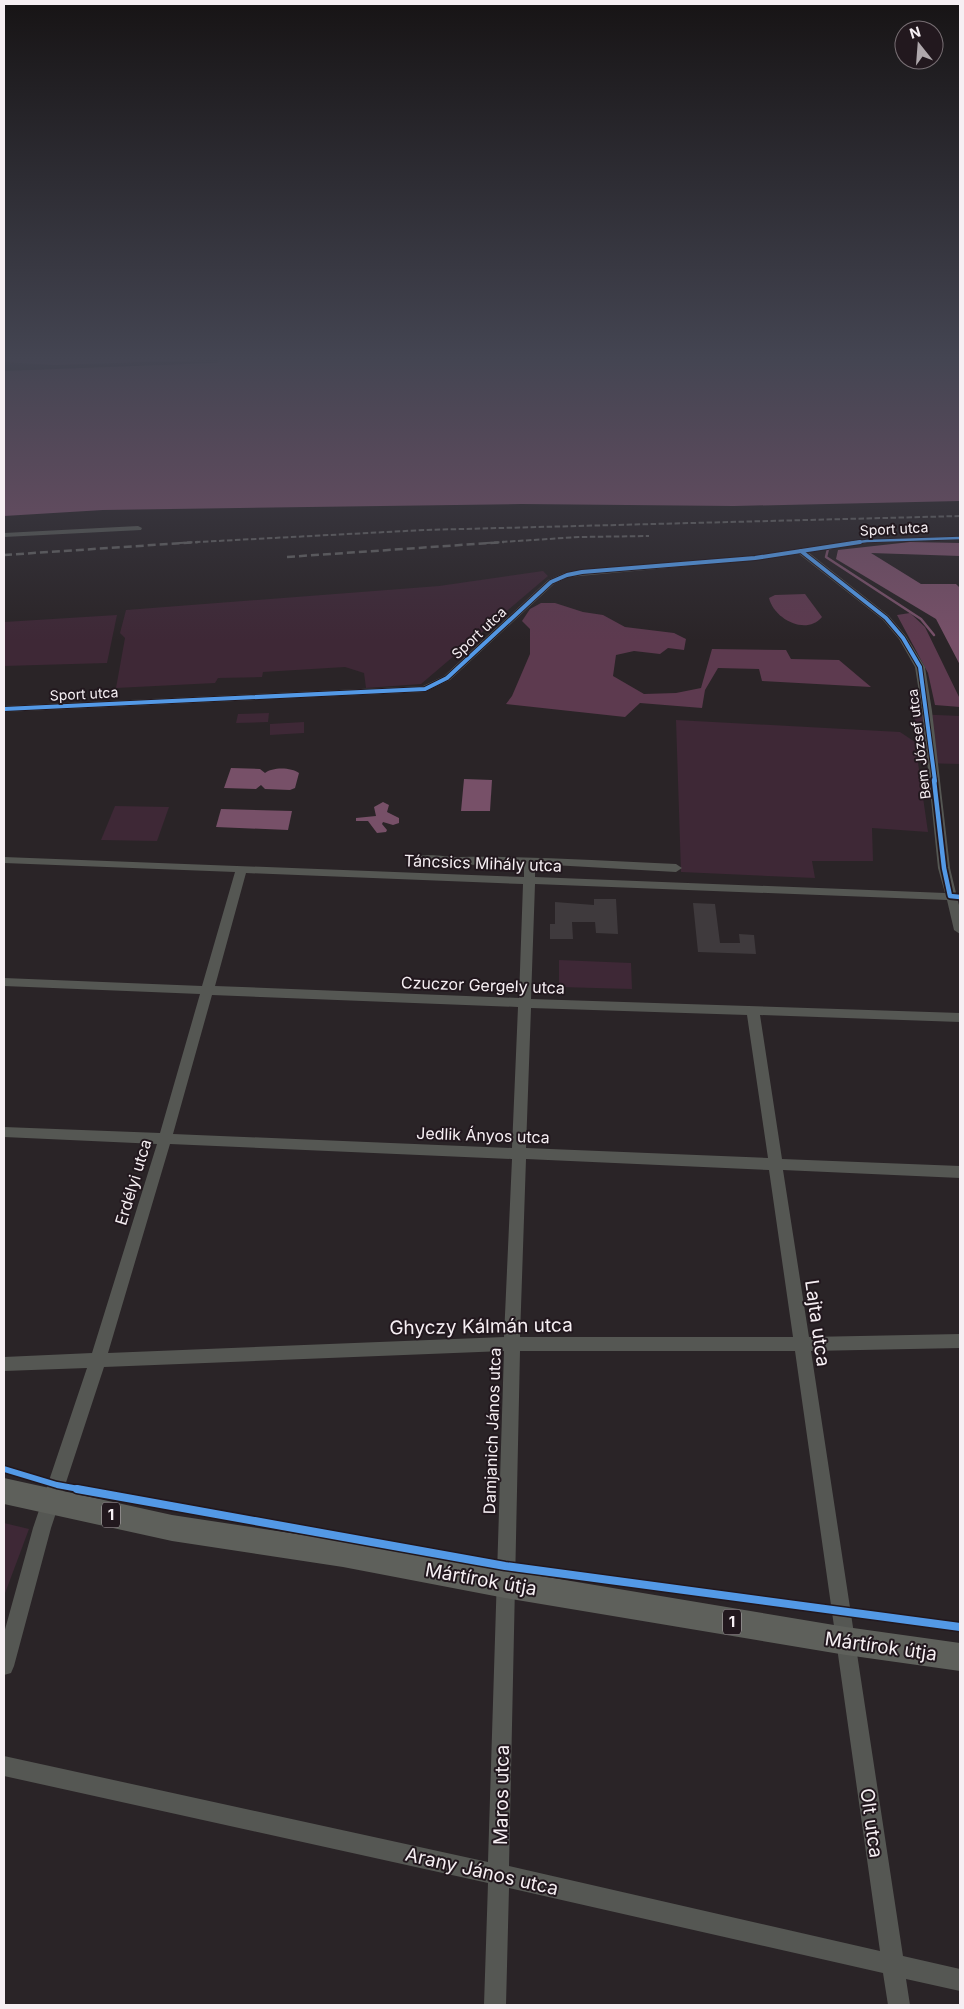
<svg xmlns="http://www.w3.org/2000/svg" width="964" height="2009" font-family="Inter,sans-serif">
<rect width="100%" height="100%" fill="#2a2427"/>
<g fill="#3e2836">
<path d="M543 571 548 576 421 684 366 688 364 673 345 667 263 672 262 677 218 678 215 683 116 688 125 638 120 633 126 610 439 586Z"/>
<path d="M117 615 107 663 4 666V622Z"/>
<path d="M269 713 268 722 236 723 238 714Z"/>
<path d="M914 714 960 716V764L920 763Z"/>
<path d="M676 720 900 732 915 742 928 832 872 828 873 861H812L815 878 681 872Z"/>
<path d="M304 722V733L270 735V724Z"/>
<path d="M115 806 169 807 157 841 101 840Z"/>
<path d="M559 960 631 963 632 989 559 987Z"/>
<path d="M4 1523 29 1529 4 1596Z"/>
</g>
<g fill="#5d3a4f">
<path d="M805 594 822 617C806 636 774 619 769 598L775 595Z"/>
<path d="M541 603H555L583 612 603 615 625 627 674 633 686 639 684 650 668 648 660 654 634 651 616 655 613 676 644 694 676 693 701 688 712 649 786 650 791 659 839 660 871 687 762 681 759 669 718 668 705 690 702 708 640 703 625 717 506 704 512 696 530 654V629L522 621 530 609Z"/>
<path d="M910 613 925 627 960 699V707L935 705 928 673 897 615Z"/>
</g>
<g fill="#775068">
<path d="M4 360H206L54 365 4 362Z"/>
<path d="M218 360H960V501L734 506 521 504 103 510 4 516V371L213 363 220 362Z"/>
<path d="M910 542 960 543V556L871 553 921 584H956L960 588V665L936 619 836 559 838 550Z"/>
<path d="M231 768 260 769 265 773C272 767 291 767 299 773L295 788 290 790 265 789 261 785 256 789 224 788Z"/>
<path d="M464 779 492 780 490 811H461Z"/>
<path d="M383 802 389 805 387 812 399 818V823L393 825 383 822 382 824 387 830 386 832 377 833 368 821H356V818L376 816 374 807Z"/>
<path d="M221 809 292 811 288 830 216 827Z"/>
</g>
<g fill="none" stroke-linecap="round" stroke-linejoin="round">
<path stroke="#775068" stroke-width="2.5" d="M831 548 828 549 826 557 921 619 934 635"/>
</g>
<g fill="#3f3a3d">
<path d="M594 899H616L618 934 596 933 595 922H572L573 939H550V924H555V902L594 905Z"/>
<path d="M693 903 715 904 720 943H740L739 934 754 935 756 954 698 952Z"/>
</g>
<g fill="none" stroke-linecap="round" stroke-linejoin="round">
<g fill="#555753" fill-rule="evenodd">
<path d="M138 526 142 528 141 530 4 537V533Z"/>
<path d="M960 536V540L867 543 808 552 889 616 906 636 925 667 932 711 950 868 956 893H960V901H958L960 909V934L954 930 947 900 535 884 531 999 960 1013V1022L760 1015 782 1159 960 1166V1178L783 1170 809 1337 960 1334V1348L811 1351 903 1956 960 1969V1991L906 1979 910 2005H888L883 1973 509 1888 506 2005H484L488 1883 4 1776V1756L488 1862 504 1351 104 1367 51 1528 14 1666 11 1673 4 1675V1633L33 1528 87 1368 4 1371V1357L92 1353 157 1144 4 1137V1127L160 1133 200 994 4 986V978L202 986 235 872 4 863V857L524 877V864C506 864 426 868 416 858 423 852 451 858 461 857 533 856 604 861 676 864L682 868 676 872 535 864V877L945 893 938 868 922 711 915 667 899 639 883 620 799 554 755 560 569 577 554 584 450 680 425 692 4 712V706L423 686 444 676 548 580 564 573 582 570 755 556 867 539ZM246 873 523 884 519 998 215 986ZM212 995 518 1007 512 1148 173 1134ZM531 1008 747 1015 768 1158 526 1148ZM170 1144 512 1159 504 1337 108 1353ZM526 1159 769 1170 793 1337H520ZM520 1351H795L880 1951 509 1866Z"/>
</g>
<path fill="#5e605b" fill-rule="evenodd" d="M4 1478 172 1515 343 1541 505 1570 846 1627 960 1643V1671L846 1655 505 1598 343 1567 172 1541 4 1504Z"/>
<g stroke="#626161" stroke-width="2" stroke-dasharray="5.5 2.5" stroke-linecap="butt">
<path d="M179 543 424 530 960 516"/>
<path d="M486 543 579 537 649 536"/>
</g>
<g stroke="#626161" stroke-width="2.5" stroke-dasharray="8 4" stroke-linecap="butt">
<path d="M4 555 198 542"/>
<path d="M287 557 504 542"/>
</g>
<g stroke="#22181e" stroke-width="4.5">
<path id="cycleway-far4" d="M851 543 867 541 960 538"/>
</g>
<g stroke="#22181e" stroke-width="6">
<g id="cycleway-far3">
<path d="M801 551 886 618 903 638 920 667 935 781"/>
<path d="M4 709 425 689 447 678 551 582 567 575 582 572 755 558 860 542"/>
</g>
</g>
<g stroke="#22181e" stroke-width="8">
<path id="cycleway-far2" d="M934 780 944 868 950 896 960 897"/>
</g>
<g stroke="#22181e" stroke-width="9">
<path id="cycleway-far1" d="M4 1469 57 1485 84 1490"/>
</g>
<g stroke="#22181e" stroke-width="11">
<path id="cycleway" d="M77 1489 505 1566 960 1627"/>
</g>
<use href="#cycleway-far4" stroke="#5399e6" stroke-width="2.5"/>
<use href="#cycleway-far3" stroke="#5399e6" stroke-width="4"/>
<use href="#cycleway-far2" stroke="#5399e6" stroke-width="4.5"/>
<use href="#cycleway-far1" stroke="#5399e6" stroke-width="6"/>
<use href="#cycleway" stroke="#5399e6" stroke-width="8"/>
</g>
<linearGradient id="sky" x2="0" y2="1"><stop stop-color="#171415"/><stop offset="0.56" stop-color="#444552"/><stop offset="1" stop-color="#444552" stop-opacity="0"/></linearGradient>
<rect width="964" height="641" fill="url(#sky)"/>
<g text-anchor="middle" stroke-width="4" stroke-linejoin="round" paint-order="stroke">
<g font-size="14" fill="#f6eff3" stroke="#22181e">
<text transform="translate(894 529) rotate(-3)" y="5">Sport utca</text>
<text transform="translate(479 633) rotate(-43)" y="5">Sport utca</text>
<text transform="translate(84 694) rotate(-3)" y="5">Sport utca</text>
<text transform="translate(919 744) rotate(-97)" y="5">Bem József utca</text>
</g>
<g fill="#22181e" stroke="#b6aeb3" stroke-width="1">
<rect x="102" y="1502.5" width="18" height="25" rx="4"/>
<rect x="723" y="1609.5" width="18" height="25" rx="4"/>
</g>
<g font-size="15" font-weight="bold" fill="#f6eff3">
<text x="111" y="1520">1</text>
<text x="732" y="1627">1</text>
</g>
<g font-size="16" fill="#f6eff3" stroke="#22181e">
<text transform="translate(483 863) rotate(2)" y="6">Táncsics Mihály utca</text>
<text transform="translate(483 985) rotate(2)" y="6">Czuczor Gergely utca</text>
<text transform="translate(483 1135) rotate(2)" y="6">Jedlik Ányos utca</text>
<text transform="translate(133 1182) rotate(-73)" y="6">Erdélyi utca</text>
<text transform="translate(492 1431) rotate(-88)" y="6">Damjanich János utca</text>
</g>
<g font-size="19" fill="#f6eff3" stroke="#22181e">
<text transform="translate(818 1323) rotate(82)" y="7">Lajta utca</text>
<text transform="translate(481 1326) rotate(-1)" y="7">Ghyczy Kálmán utca</text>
<text transform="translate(481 1579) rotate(10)" y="7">Mártírok útja</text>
<text transform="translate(881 1646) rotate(8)" y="7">Mártírok útja</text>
<text transform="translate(501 1795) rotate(-89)" y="7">Maros utca</text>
<text transform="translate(872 1823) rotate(82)" y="7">Olt utca</text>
<text transform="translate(482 1871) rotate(13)" y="7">Arany János utca</text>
</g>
</g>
<rect width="964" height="2009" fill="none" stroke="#f6eff3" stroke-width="10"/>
<g transform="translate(919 45) rotate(343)"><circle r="24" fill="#22181e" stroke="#776e73"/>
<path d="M0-4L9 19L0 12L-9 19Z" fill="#afa8ac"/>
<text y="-8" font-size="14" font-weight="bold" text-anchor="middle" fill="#f6eff3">N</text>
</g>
</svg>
